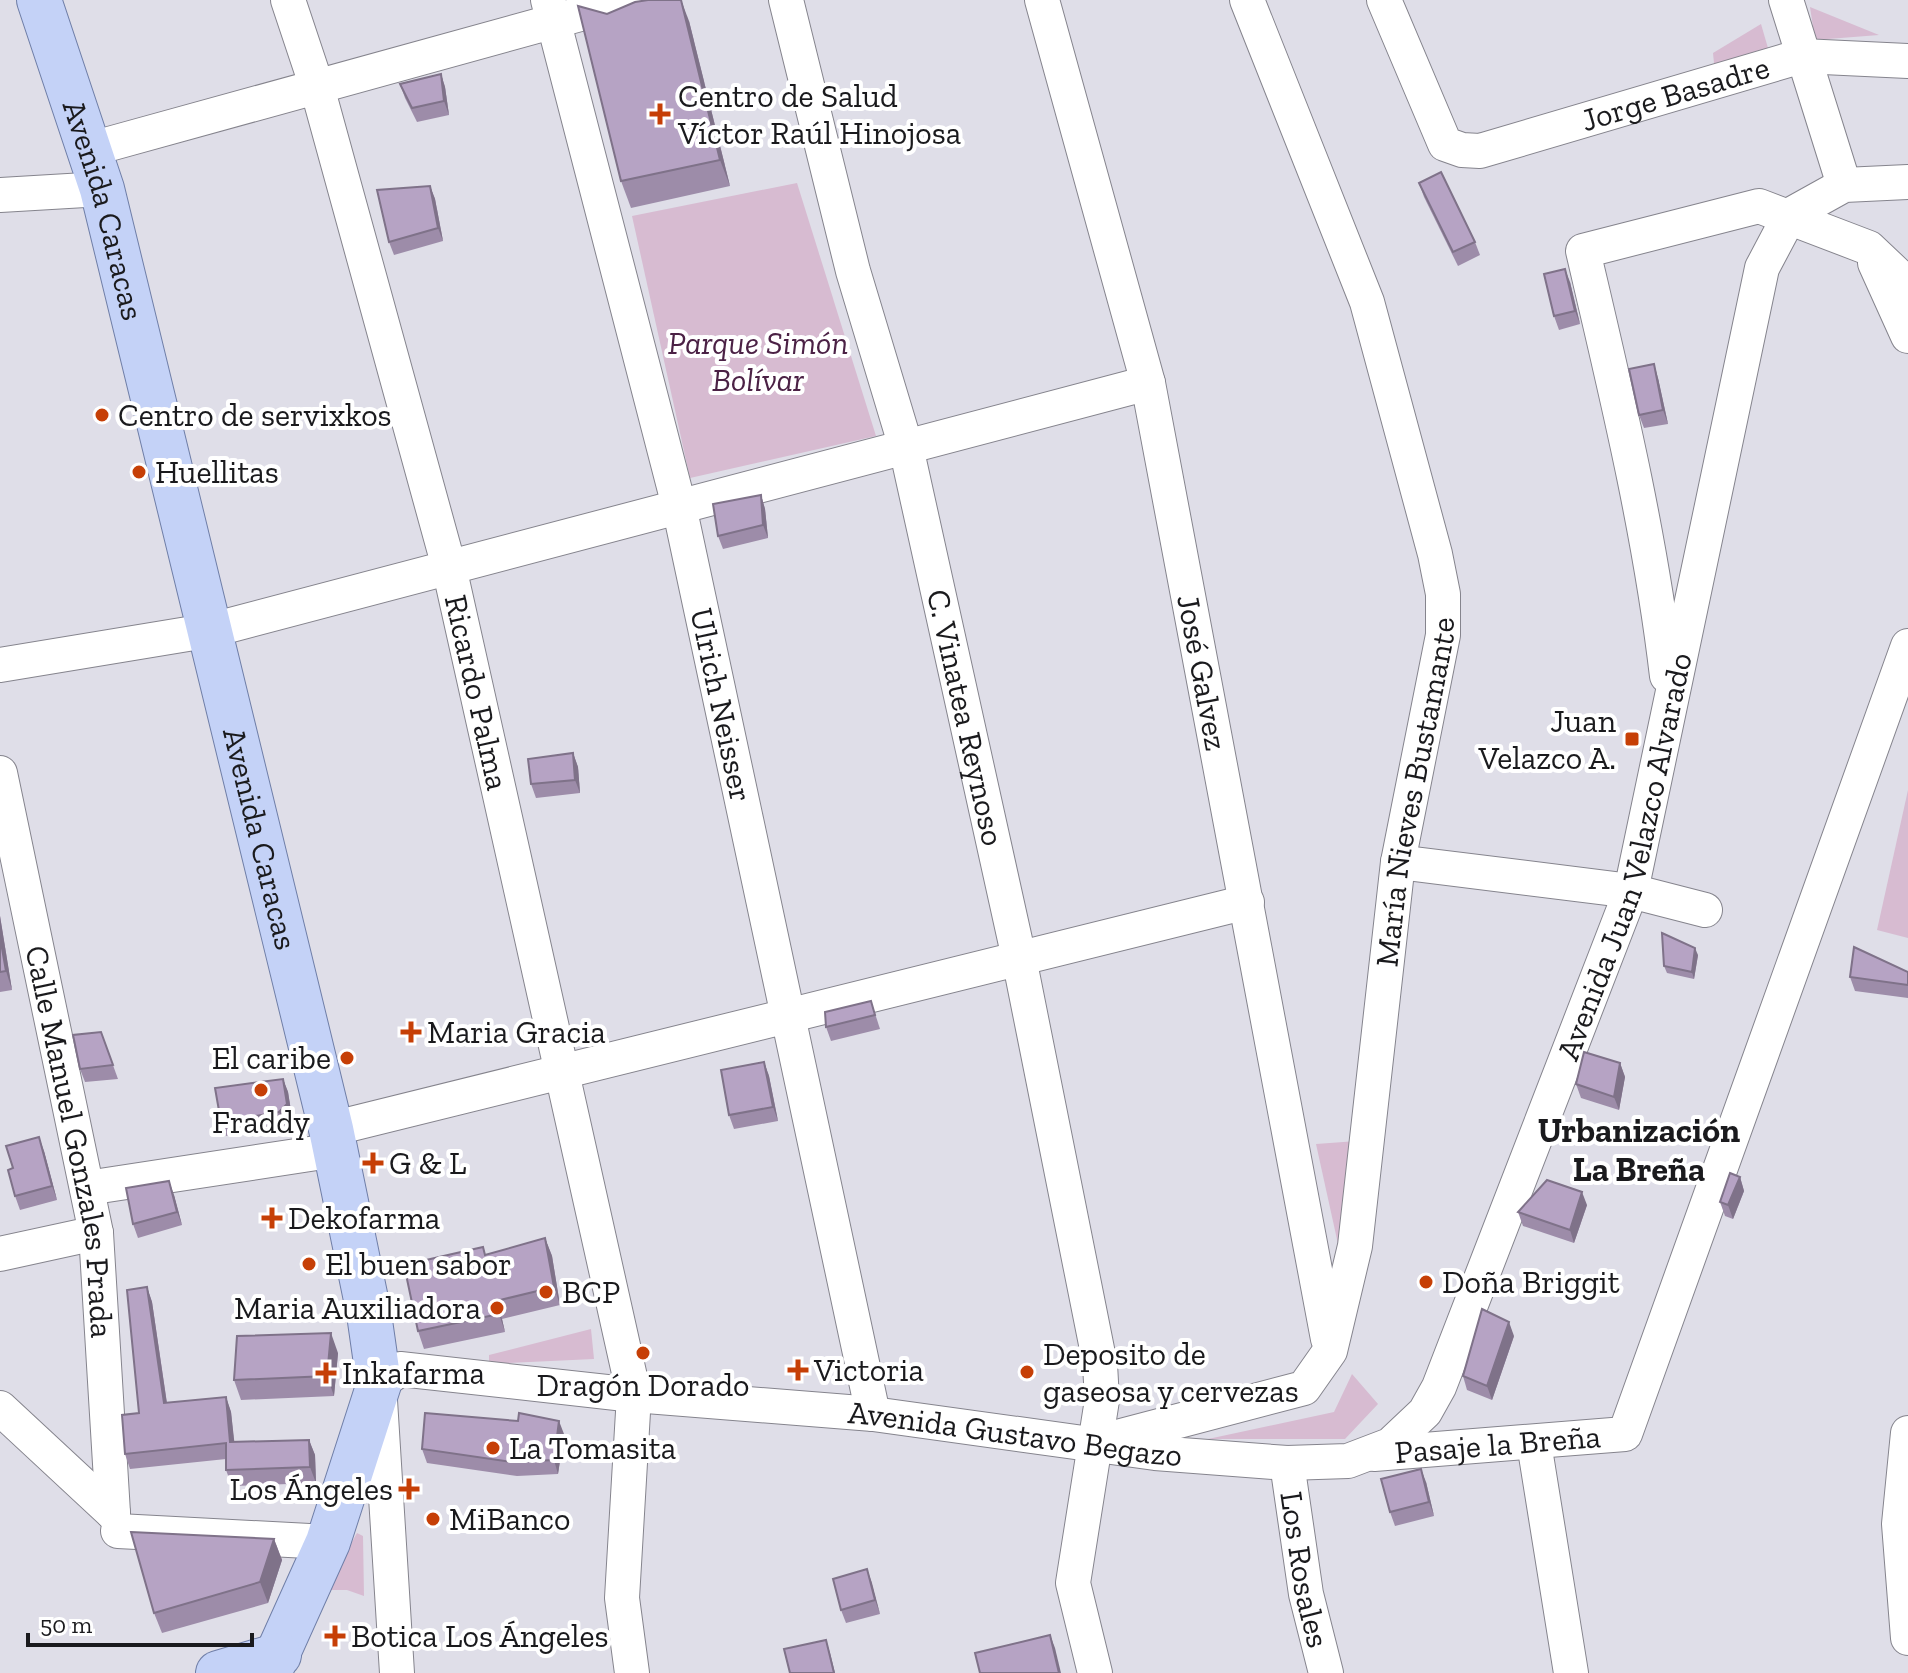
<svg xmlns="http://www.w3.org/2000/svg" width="1908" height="1673" font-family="'Zilla Slab',serif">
<rect width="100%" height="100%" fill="#dfdee8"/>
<g fill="#d7bbd1">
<path d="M1810 7 1879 35 1815 40Z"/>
<path d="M1761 24 1770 55 1715 73 1713 53Z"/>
<path d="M797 183 876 436 690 478 632 216Z"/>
<path d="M1908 790V938L1877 930Z"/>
<path d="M1357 1141 1338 1244 1316 1144Z"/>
<path d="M591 1329 594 1359 489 1364V1355Z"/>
<path d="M1352 1374 1378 1404 1345 1439H1208L1334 1412Z"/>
<path d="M357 1533 363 1536 364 1596 347 1590H325Z"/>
</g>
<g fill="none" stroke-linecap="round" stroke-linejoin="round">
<g stroke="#85848d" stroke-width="36">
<g id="minor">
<path id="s1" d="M288 0 317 87 449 567 634 1395 622 1598 632 1673"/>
<path id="s2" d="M548 0 679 506 873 1414"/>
<path id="s3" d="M786 0 853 271 906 447 1019 958 1100 1364 1102 1400 1073 1583 1095 1673"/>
<path id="s4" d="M1042 0 1148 383 1328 1339"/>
<path id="s5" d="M1384 0 1445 144 1462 150 1480 151 1802 56 1908 61"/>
<path d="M1786 0 1844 185"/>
<path d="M91 149 631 0"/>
<path d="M0 195 102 189"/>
<path d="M1790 215 1844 185 1908 182"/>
<path d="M1875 263 1908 336"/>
<path d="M0 665 212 630 1148 383"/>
<path d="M1667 676C1650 531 1616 392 1583 251L1759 206 1869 248 1908 285"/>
<path id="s6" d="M0 773 96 1233 113 1513"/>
<path d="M1398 862 1631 891 1705 910"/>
<path d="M331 1129 1247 902"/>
<path d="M87 1188 336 1150"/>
<path d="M0 1254 96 1233"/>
<path d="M0 1408 113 1513"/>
<path d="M1908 1433 1899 1524 1908 1638"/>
<path id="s7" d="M1110 1439 1304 1388 1330 1351 1355 1246 1398 862 1443 635V594L1435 554 1367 302 1247 0"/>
<path d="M1534 1443 1571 1673"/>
<path id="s8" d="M1374 1454 1625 1434 1908 646"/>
<path id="s9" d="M1287 1463 1306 1594 1326 1673"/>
<path d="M118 1531 328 1542"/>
<path id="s10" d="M397 1673 379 1384 400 1369 634 1395 873 1414 1155 1453 1287 1463 1348 1461 1390 1445 1425 1412 1439 1387 1631 891 1762 268 1790 215"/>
</g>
</g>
<g stroke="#6f7ea7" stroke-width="46">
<g id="major">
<path id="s11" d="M39 0 102 189 331 1129 369 1314 379 1384 328 1542 269 1673"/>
<path d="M218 1673 279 1655"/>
</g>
</g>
<use href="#minor" stroke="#fff" stroke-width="34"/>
<use href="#major" stroke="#c4d2f7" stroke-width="44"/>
</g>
<g fill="#9d8ca9">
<path d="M607 14 689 21 730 186 631 208 621 181Z"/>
<path d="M441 74 445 87 449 115 417 122 405 98 400 84Z"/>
<path d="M1419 183 1475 242 1480 255 1458 266 1424 197Z"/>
<path d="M430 186 435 199 443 241 394 255 389 242Z"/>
<path d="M1570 282 1580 324 1559 330 1554 316Z"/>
<path d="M1658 378 1668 424 1644 428 1639 415Z"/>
<path d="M761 495 765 509 768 538 723 549 718 536Z"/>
<path d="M573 753 578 767 580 793 536 798 531 784Z"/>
<path d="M0 916 12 990 0 992Z"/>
<path d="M1698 955 1694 979 1667 973 1664 966Z"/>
<path d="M1908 972V998L1855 991 1850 977Z"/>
<path d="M871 1001 880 1029 831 1041 826 1027Z"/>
<path d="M101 1032 118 1079 85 1082 80 1069Z"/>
<path d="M764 1062 769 1076 778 1121 734 1129 729 1115Z"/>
<path d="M1620 1063 1625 1077 1619 1110 1581 1098 1576 1084Z"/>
<path d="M283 1079 288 1092 292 1117 284 1126 226 1136 221 1122Z"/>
<path d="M44 1151 57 1200 20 1210 15 1196 13 1168Z"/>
<path d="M1740 1177 1744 1191 1733 1219 1725 1216 1720 1202Z"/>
<path d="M174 1195 182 1225 138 1238 133 1224Z"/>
<path d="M1587 1205 1574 1243 1523 1226 1518 1212Z"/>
<path d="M545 1238 552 1256 560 1305 502 1319 505 1332 424 1349 418 1331 486 1255Z"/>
<path d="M147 1287 152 1302 167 1403 226 1397 231 1412 234 1442 309 1440 315 1455 316 1483 232 1486 226 1470V1459L130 1469 125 1454 139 1413Z"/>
<path d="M1514 1336 1492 1400 1467 1390 1463 1376Z"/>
<path d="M338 1353 334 1396 241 1400 234 1380Z"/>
<path d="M564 1434 558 1474 517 1476 427 1463 422 1449Z"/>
<path d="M1426 1482 1434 1516 1395 1526 1390 1512Z"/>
<path d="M274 1539 282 1560 268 1603 162 1633 154 1613Z"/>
<path d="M867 1569 880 1614 846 1623 841 1610Z"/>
</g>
<g fill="#7f7289">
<path d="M681 0 689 21 730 186 720 160Z"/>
<path d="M441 74 445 87 449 115 444 101Z"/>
<path d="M430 186 435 199 443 241 438 228Z"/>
<path d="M1565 269 1570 282 1580 324 1575 311Z"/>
<path d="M1654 364 1658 378 1668 424 1663 410Z"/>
<path d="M761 495 765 509 768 538 763 525Z"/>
<path d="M573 753 578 767 580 793 575 780Z"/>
<path d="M0 916 12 990 6 971 0 937Z"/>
<path d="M1695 948 1698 955 1694 979 1692 972Z"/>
<path d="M764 1062 769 1076 778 1121 773 1107Z"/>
<path d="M1620 1063 1625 1077 1619 1110 1614 1097Z"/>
<path d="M283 1079 288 1092 292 1117 284 1126 279 1112Z"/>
<path d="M39 1137 44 1151 57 1200 52 1186Z"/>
<path d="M1740 1177 1744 1191 1733 1219 1728 1205Z"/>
<path d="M169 1181 174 1195 182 1225 177 1212Z"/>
<path d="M1582 1192 1587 1205 1574 1243 1570 1230Z"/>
<path d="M545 1238 552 1256 560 1305 554 1287Z"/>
<path d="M147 1287 152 1302 169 1418 164 1403Z"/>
<path d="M496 1301 502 1319 505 1332 499 1314Z"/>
<path d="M1509 1322 1514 1336 1492 1400 1487 1386Z"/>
<path d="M331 1333 338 1353 334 1396 327 1376Z"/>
<path d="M226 1397 231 1412 236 1457 230 1442Z"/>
<path d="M559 1421 564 1434 558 1474 554 1460Z"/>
<path d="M309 1440 315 1455 316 1483 310 1467Z"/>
<path d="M1421 1469 1426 1482 1434 1516 1429 1502Z"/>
<path d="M274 1539 282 1560 268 1603 260 1582Z"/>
<path d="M867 1569 872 1583 880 1614 875 1600Z"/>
<path d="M1050 1635 1055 1648 1061 1673H1059Z"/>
<path d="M826 1640 830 1653 835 1673H834Z"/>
</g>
<g fill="#b6a3c4" stroke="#7f7289" stroke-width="2">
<path d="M648 0H681L720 160 621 181 578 6 607 14 635 2Z"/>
<path d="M441 74 444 101 412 108 400 84Z"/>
<path d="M1441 172 1475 242 1453 252 1419 183Z"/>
<path d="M430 186 438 228 389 242 377 190Z"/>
<path d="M1565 269 1575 311 1554 316 1544 274Z"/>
<path d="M1654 364 1663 410 1639 415 1629 369Z"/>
<path d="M761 495 763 525 718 536 713 504Z"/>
<path d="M573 753 575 780 531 784 528 759Z"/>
<path d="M1662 933 1695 948 1692 972 1664 966Z"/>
<path d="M0 937 6 971 0 972Z"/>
<path d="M1854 947 1908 972V985L1850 977Z"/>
<path d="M871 1001 875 1015 826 1027 825 1012Z"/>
<path d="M101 1032 113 1065 80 1069 73 1035Z"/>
<path d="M1584 1052 1620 1063 1614 1097 1576 1084Z"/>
<path d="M764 1062 773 1107 729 1115 721 1070Z"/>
<path d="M283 1079 287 1104 279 1112 221 1122 215 1088Z"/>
<path d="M39 1137 52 1186 15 1196 8 1170 13 1168 6 1146Z"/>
<path d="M1730 1173 1740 1177 1728 1205 1720 1202Z"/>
<path d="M1547 1180 1582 1192 1570 1230 1518 1212Z"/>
<path d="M169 1181 177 1212 133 1224 126 1188Z"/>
<path d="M545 1238 554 1287 496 1301 499 1314 418 1331 404 1265 483 1247 485 1255Z"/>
<path d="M147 1287 164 1403 226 1397 230 1442 309 1440 310 1467 226 1470V1443L125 1454 122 1415 139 1413 127 1290Z"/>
<path d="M1482 1309 1509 1322 1487 1386 1463 1376Z"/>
<path d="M331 1333 327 1376 234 1380 237 1336Z"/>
<path d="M425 1413 518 1421 519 1413 559 1421 554 1460 512 1462 422 1449Z"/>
<path d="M1421 1469 1429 1502 1390 1512 1381 1479Z"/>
<path d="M131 1532 274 1539 260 1582 154 1613Z"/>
<path d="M867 1569 875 1600 841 1610 833 1579Z"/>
<path d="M1050 1635 1059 1673H980L975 1653Z"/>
<path d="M826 1640 834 1673H790L784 1649Z"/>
</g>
<g fill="#c63f06" stroke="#fff" stroke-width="3">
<path d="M656 102h8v8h8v8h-8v8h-8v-8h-8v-8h8z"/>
<circle cx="102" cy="415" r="8"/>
<circle cx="139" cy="472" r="8"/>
<rect x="1624" y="731" width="16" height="16" rx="4"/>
<path d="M407 1020h8v8h8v8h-8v8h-8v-8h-8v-8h8z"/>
<circle cx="347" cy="1058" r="8"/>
<circle cx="261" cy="1090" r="8"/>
<path d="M369 1151h8v8h8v8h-8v8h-8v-8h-8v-8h8z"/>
<path d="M268 1206h8v8h8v8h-8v8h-8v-8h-8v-8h8z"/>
<circle cx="309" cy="1264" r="8"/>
<circle cx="1426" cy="1282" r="8"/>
<circle cx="546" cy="1292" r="8"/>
<circle cx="497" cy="1308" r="8"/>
<circle cx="643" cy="1353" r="8"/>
<path d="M794 1358h8v8h8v8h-8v8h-8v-8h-8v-8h8z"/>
<circle cx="1027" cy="1372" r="8"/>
<path d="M322 1361h8v8h8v8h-8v8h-8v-8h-8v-8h8z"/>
<circle cx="493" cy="1448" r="8"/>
<path d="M405 1477h8v8h8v8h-8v8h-8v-8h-8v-8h8z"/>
<circle cx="433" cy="1519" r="8"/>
<path d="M331 1624h8v8h8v8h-8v8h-8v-8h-8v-8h8z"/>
</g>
<g text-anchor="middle" stroke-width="8" stroke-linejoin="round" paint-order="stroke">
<g font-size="32" fill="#1a1a1d" stroke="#fff">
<text dy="11" stroke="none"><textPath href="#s5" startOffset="396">Jorge Basadre</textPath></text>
<text dy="11" stroke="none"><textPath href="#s11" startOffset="220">Avenida Caracas</textPath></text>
<text dy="11" stroke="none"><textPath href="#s4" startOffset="692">José Galvez</textPath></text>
<text dy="11" stroke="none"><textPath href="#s1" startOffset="718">Ricardo Palma</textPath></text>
<text dy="11" stroke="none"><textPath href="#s2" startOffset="726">Ulrich Neisser</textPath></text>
<text dy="11" stroke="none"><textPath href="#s3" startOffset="740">C. Vinatea Reynoso</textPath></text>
<text dy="11" stroke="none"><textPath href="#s7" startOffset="812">María Nieves Bustamante</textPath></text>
<text dy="11" stroke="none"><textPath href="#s11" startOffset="868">Avenida Caracas</textPath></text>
<text dy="11" stroke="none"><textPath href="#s10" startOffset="1954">Avenida Juan Velazco Alvarado</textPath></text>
<text dy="11" stroke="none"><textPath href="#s6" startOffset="376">Calle Manuel Gonzales Prada</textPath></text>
<text dy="11" stroke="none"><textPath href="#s10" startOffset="934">Avenida Gustavo Begazo</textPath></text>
<text dy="11" stroke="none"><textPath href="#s8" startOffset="124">Pasaje la Breña</textPath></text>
<text dy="11" stroke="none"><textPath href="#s9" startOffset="108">Los Rosales</textPath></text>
</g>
<g font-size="32" fill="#1a1a1d" stroke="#fff" text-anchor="start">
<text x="678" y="107">Centro de Salud<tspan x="678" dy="37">Víctor Raúl Hinojosa</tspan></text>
<text x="118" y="426">Centro de servixkos</text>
<text x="155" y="483">Huellitas</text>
<text x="1616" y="732" text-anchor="end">Juan<tspan x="1616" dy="37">Velazco A.</tspan></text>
<text x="427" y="1043">Maria Gracia</text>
<text x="331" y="1069" text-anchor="end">El caribe</text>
<text x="261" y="1133" text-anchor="middle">Fraddy</text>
<text x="389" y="1174">G &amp; L</text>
<text x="288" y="1229">Dekofarma</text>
<text x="325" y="1275">El buen sabor</text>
<text x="1442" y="1293">Doña Briggit</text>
<text x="562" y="1303">BCP</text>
<text x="481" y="1319" text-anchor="end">Maria Auxiliadora</text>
<text x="1043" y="1365">Deposito de<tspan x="1043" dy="37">gaseosa y cervezas</tspan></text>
<text x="814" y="1381">Victoria</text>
<text x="342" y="1384">Inkafarma</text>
<text x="643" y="1396" text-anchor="middle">Dragón Dorado</text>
<text x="509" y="1459">La Tomasita</text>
<text x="393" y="1500" text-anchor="end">Los Ángeles</text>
<text x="449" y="1530">MiBanco</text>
<text x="351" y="1647">Botica Los Ángeles</text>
</g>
<g font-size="32" font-style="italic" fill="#4b2145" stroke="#fff">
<text x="758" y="354">Parque Simón<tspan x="758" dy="37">Bolívar</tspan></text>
</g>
<g font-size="34" font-weight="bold" fill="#1a1a1d" stroke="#fff">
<text x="1639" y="1142">Urbanización<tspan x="1639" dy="39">La Breña</tspan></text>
</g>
</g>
<path d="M28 1633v12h224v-12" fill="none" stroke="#1a1a1d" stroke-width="4"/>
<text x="40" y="1633" font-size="24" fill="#1a1a1d" stroke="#ffffff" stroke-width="6" paint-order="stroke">50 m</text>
</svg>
